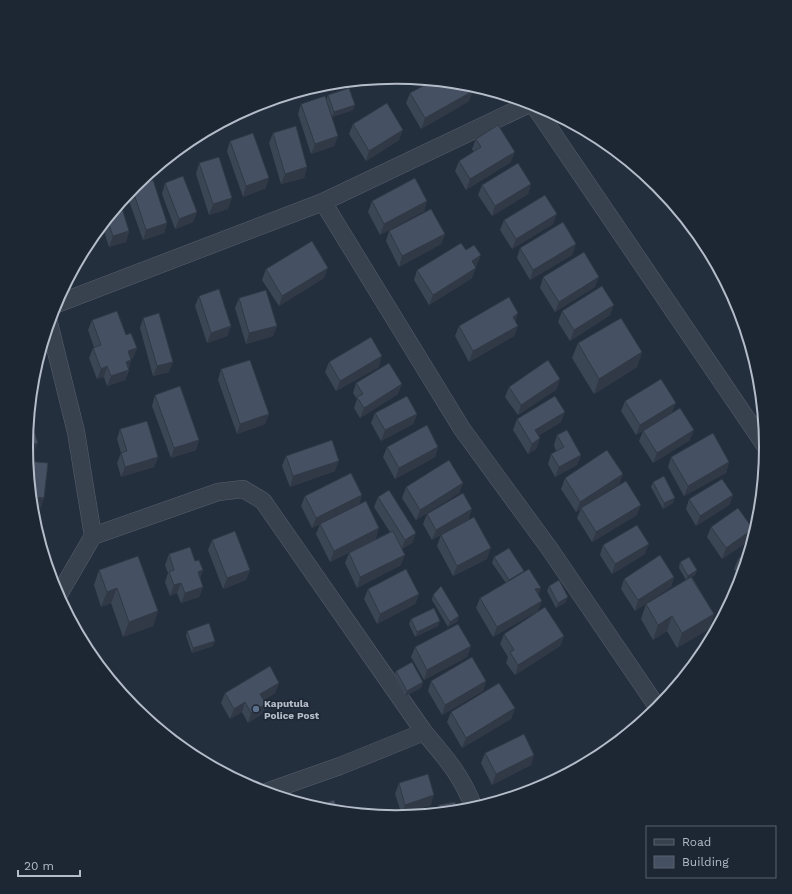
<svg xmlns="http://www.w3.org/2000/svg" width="792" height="894" font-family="'Work Sans',sans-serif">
<rect width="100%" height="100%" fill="#242f3e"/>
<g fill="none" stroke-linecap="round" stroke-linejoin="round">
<g stroke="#565f6c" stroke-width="18">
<g id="minor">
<path d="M533 104 766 447"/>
<path d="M323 202 462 429 549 548 658 708"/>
<path d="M54 305 323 202 531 103"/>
<path d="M49 323 76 432 93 536 58 596"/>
<path d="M93 536 218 492 243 489 263 501 424 732C446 758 462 776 474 808"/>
<path d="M266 792 340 766 424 732"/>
</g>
</g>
<use href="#minor" stroke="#38414e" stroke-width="17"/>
</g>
<g fill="#3b4654">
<path d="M410 93 469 101 421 129 406 103Z"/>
<path d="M328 95 355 105 353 110 332 117 326 100Z"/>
<path d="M301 104 338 136 334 146 311 154 298 114Z"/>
<path d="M353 124 399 140 366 161 349 134Z"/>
<path d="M273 133 307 167 304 178 281 184 269 143Z"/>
<path d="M476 139 511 162 466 190 455 171 459 161 474 152 472 149Z"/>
<path d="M230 141 266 188 243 197 227 151Z"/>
<path d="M199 163 228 209 209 215 196 174Z"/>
<path d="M165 183 197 212 193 222 175 229 162 194Z"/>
<path d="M531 184 528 194 492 216 478 195 482 185Z"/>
<path d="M133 187 167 223 164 233 143 240 128 198 132 189Z"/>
<path d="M372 201H427L424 211 380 235 368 212Z"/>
<path d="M120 202 129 231 126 242 109 247 102 225Z"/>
<path d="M504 220 553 224 512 249 500 230Z"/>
<path d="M389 231 445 234 441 244 399 267 386 241Z"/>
<path d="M576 244 572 255 530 280 517 258 520 248Z"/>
<path d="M466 250 477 265 475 267 472 278 429 305 414 280 417 270Z"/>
<path d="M266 269 324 278 279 306 262 280Z"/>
<path d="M543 277 595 287 555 312 540 288Z"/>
<path d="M199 296 231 326 227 336 207 343 195 306Z"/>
<path d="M239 298 277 326 273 336 246 344 235 308Z"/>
<path d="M562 311 610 315 570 341 558 322Z"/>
<path d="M143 318 169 372 153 376 140 328Z"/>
<path d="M92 320 126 335 137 348 133 358 131 359 129 368V370L125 380 107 386 104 377 97 379 89 358 93 348 94 347 88 330Z"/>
<path d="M515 322 518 326 514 336 469 362 455 336 459 326Z"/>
<path d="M578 343 642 352 637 367 594 394 572 358Z"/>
<path d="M329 362 379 367 336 391 325 372Z"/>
<path d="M221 369 269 414 265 424 237 434 218 380Z"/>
<path d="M356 383 398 394 360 418 354 408 357 399 353 393Z"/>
<path d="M509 387 557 389 518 415 505 397Z"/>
<path d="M155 395 199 440 196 450 171 458 152 406Z"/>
<path d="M625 401 672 413 690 440 653 463 639 441 643 431 661 420 636 435 621 411Z"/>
<path d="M375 413 417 414 413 424 381 441 371 423Z"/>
<path d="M517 419 561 422 538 436 540 438 536 449 528 454 513 430Z"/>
<path d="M120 429 158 457 154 467 121 477 117 463 121 453 117 439Z"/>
<path d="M557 435 581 455 577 465 555 477 548 464 551 454 556 451 554 445Z"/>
<path d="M387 447H438L435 457 395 479 383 457Z"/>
<path d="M286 456 335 471 290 487 282 466Z"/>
<path d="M671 457 729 462 726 473 684 496 668 467Z"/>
<path d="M623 474 619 484 601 495 637 515 592 542 577 518 581 509 576 512 561 489 565 478Z"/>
<path d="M653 482 673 503 663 509 651 487Z"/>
<path d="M463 483 459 493 416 520 402 498 406 487Z"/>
<path d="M362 495 359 505 376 539 330 562 316 534 320 524 312 528 301 506 305 496Z"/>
<path d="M733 495 729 505 696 526 686 509 689 499Z"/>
<path d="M378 497 416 533 412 543 402 549 401 565 357 588 345 563 349 553 390 532 374 507Z"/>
<path d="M427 514 469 519 432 540 423 524Z"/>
<path d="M711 527 753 529 750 540 722 559 707 537Z"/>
<path d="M441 535 487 559 453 576 437 546Z"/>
<path d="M212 540 250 570 246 580 223 589 208 550Z"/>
<path d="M603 545 645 554 612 574 600 555Z"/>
<path d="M749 551 741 579 734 569 738 559Z"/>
<path d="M169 554 195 561 203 570 200 578 203 587 199 597 181 603 177 593 170 596 165 582 168 573 165 565Z"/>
<path d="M494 557 523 573 538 595V611L493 637 476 608 480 598 506 583 492 563Z"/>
<path d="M680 562 697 570 695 575 692 577 714 614 709 629 677 648 667 631 653 640 641 619 646 604 686 580 679 568Z"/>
<path d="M99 570 158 611 153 626 123 637 111 603 101 607 94 585Z"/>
<path d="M674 577 671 587 635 611 621 589 624 579Z"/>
<path d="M549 586 566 602 556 608 547 591Z"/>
<path d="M368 589 419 594 415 604 377 624 364 599Z"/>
<path d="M433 595 458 621 448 627 432 600Z"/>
<path d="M411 619 440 621 438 626 415 637 409 624Z"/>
<path d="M187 631 213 646 192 653 186 636Z"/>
<path d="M504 634 564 636 560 646 515 675 506 663 508 657 500 644Z"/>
<path d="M471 646 467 657 424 680 411 657 415 647Z"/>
<path d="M701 656 689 670 693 661Z"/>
<path d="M396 671 423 682 421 688 405 696 394 676Z"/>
<path d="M431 681H486L483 691 442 715 428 691Z"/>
<path d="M279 683 275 693 264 700 266 704 262 714 248 723 242 712 230 719 221 703 225 693Z"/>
<path d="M515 708 511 719 462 748 447 722 451 712Z"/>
<path d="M485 753 534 755 531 765 492 785 481 763Z"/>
<path d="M399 783 431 805 402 815 395 794Z"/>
<path d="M439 805 457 811 436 813Z"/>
</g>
<g fill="#303945">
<path d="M473 91 469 101 421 129 425 118Z"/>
<path d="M355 105 353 110 332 117 334 112Z"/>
<path d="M403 130 399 140 366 161 369 151Z"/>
<path d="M338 136 334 146 311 154 315 144Z"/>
<path d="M515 152 511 162 466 190 470 179Z"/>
<path d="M307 167 304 178 281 184 285 174Z"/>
<path d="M269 178 266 188 243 197 246 186Z"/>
<path d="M531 184 528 194 492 216 495 206Z"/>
<path d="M232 198 228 209 209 215 213 204Z"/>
<path d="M427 201 424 211 380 235 384 224Z"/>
<path d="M197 212 193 222 175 229 179 219Z"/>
<path d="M557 214 553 224 512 249 516 239Z"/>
<path d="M167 223 164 233 143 240 146 230Z"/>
<path d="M129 231 126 242 109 247 113 236Z"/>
<path d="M445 234 441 244 399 267 402 256Z"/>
<path d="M576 244 572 255 530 280 533 270Z"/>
<path d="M481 255 477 265 468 271 472 261Z"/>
<path d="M328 268 324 278 279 306 282 296Z"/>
<path d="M476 268 472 278 429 305 433 295Z"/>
<path d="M599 277 595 287 555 312 559 302Z"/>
<path d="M614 305 610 315 570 341 574 330Z"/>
<path d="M518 313 515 324 513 317Z"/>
<path d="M231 326 227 336 207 343 211 333Z"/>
<path d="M277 326 273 336 246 344 249 333Z"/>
<path d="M518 326 514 336 469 362 473 351Z"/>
<path d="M137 348 133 358 124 362 128 351Z"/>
<path d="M642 352 637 367 594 394 599 379Z"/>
<path d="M382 356 379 367 336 391 340 381Z"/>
<path d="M131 360 125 380 107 386 111 376 126 362Z"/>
<path d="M173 362 169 372 153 376 157 366Z"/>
<path d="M107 366 104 377 97 379 101 369Z"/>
<path d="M560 379 557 389 518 415 521 405Z"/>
<path d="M402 384 398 394 360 418 364 408Z"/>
<path d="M34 400 30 411V402Z"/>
<path d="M676 403 672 413 636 435 640 425Z"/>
<path d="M565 412 561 422 531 440 535 430Z"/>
<path d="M269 414 265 424 237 434 240 424Z"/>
<path d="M417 414 413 424 381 441 385 430Z"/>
<path d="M694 430 690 440 653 463 657 453Z"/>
<path d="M540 438 536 449 528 454 532 444Z"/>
<path d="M199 440 196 450 171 458 174 448Z"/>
<path d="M38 443 34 453 27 455 26 447Z"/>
<path d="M438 447 435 457 395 479 399 468Z"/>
<path d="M581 455 577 465 555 477 559 467Z"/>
<path d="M158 457 154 467 121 477 125 467Z"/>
<path d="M339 461 335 471 290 487 293 476Z"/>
<path d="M729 462 726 473 684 496 688 486Z"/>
<path d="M623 474 619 484 582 508H581V509L576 512 580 502Z"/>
<path d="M463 483 459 493 416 520 420 510Z"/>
<path d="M362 495 359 505 312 528 316 518Z"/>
<path d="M733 495 729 505 696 526 700 516Z"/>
<path d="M31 497 44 498 41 508 32 507Z"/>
<path d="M675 498 673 503 663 509 664 503Z"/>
<path d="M641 505 637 515 592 542 596 532Z"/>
<path d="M472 509 469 519 432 540 436 530Z"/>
<path d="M379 528 376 539 330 562 334 551Z"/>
<path d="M753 529 750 540 722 559 726 548Z"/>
<path d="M416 533 412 543 401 550 405 540Z"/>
<path d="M649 544 645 554 612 574 615 564Z"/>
<path d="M491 548 487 559 453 576 457 566Z"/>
<path d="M405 555 401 565 357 588 360 577Z"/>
<path d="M203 570 200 580 198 572Z"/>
<path d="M250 570 246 580 223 589 227 578Z"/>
<path d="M697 570 695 575 686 581 688 576Z"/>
<path d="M524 571 522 576 507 585 509 580Z"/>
<path d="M674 577 671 587 635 611 638 600Z"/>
<path d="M181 583 177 593 170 596 174 585Z"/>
<path d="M203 587 199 597 181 603 185 593Z"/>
<path d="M117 588 111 603 101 607 107 592Z"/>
<path d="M541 588 537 599 535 589Z"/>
<path d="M419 594 415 604 377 624 380 614Z"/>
<path d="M568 597 566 602 556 608 558 603Z"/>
<path d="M542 601 538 611 493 637 497 627Z"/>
<path d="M158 611 153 626 123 637 129 622Z"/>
<path d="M714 614 709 629 677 648 682 633Z"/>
<path d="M459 616 458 621 448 627 450 622Z"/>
<path d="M672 616 667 631 653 640 658 625Z"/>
<path d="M440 621 438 626 415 637 417 632Z"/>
<path d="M564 636 560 646 515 675 518 665Z"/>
<path d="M215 641 213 646 192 653 193 648Z"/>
<path d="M471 646 467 657 424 680 427 670Z"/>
<path d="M486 681 483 691 442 715 445 705Z"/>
<path d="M423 682 421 688 405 696 407 691Z"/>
<path d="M279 683 275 693 257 704 260 694Z"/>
<path d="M245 702 242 712 230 719 234 709Z"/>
<path d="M266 704 262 714 248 723 251 713Z"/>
<path d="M515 708 511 719 462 748 466 738Z"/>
<path d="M534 755 531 765 492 785 496 774Z"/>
<path d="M434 795 431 805 402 815 405 805Z"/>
</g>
<g fill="#455162" stroke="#303945">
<path d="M432 81 468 84 473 91 425 118 410 93Z"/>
<path d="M349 88 355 105 334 112 328 95Z"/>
<path d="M325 96 338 136 315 144 301 104Z"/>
<path d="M387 103 403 130 369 151 353 124Z"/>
<path d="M498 125 515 152 470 179 459 161 481 147 476 139Z"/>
<path d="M296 126 307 167 285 174 273 133Z"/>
<path d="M253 133 269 178 246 186 230 141Z"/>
<path d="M219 157 232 198 213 204 199 163Z"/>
<path d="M518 163 531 184 495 206 482 185Z"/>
<path d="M183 176 197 212 179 219 165 183Z"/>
<path d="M415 178 427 201 384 224 372 201Z"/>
<path d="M153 180 167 223 146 230 132 188Z"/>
<path d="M545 195 557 214 516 239 504 220Z"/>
<path d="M120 202 129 231 113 236 107 219Z"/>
<path d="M431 209 445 234 402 256 389 231Z"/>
<path d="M563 222 576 244 533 270 520 248Z"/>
<path d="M312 241 328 268 282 296 266 269Z"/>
<path d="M461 243 466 250 474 245 481 255 472 261 476 268 433 295 417 270Z"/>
<path d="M584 252 599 277 559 302 543 277Z"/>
<path d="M602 286 614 305 574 330 562 311Z"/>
<path d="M219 289 231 326 211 333 199 296Z"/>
<path d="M266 290 277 326 249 333 239 298Z"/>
<path d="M509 297 518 313 513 317 518 326 473 351 459 326Z"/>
<path d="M117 311 126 335 131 333 137 348 128 351 131 360 126 362 129 370 111 376 107 366 101 369 93 348 101 345 92 320Z"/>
<path d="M159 313 173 362 157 366 143 318Z"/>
<path d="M621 318 642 352 599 379 578 343Z"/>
<path d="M371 337 382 356 340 381 329 362Z"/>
<path d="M250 360 269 414 240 424 221 369Z"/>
<path d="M548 360 560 379 521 405 509 387Z"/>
<path d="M389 363 402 384 364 408 357 397 363 394 356 383Z"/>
<path d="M661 379 676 403 640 425 625 401Z"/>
<path d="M180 386 199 440 174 448 155 395Z"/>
<path d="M31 394 34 400 30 402Z"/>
<path d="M407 396 417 414 385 430 375 413Z"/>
<path d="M555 396 565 412 535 430 540 438 532 444 517 419Z"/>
<path d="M680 408 694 430 657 453 643 431Z"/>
<path d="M147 421 158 457 125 467 121 453 127 451 120 429Z"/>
<path d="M31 422 38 443 26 447 28 423Z"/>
<path d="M427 425 438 447 399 468 387 447Z"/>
<path d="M567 430 581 455 559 467 551 454 564 447 557 435Z"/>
<path d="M713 433 729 462 688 486 671 457Z"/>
<path d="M332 440 339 461 293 476 286 456Z"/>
<path d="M607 450 623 474 580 502 565 478Z"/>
<path d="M449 460 463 483 420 510 406 487Z"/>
<path d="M27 461 48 463 44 498 31 497Z"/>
<path d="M351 473 362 495 316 518 305 496Z"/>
<path d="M664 476 675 498 664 503 653 482Z"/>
<path d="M722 479 733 495 700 516 689 499Z"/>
<path d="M626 481 641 505 596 532 581 508Z"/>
<path d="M389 490 416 533 405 540 378 497Z"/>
<path d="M463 493 472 509 436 530 427 514Z"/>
<path d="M366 501 379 528 334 551 320 524Z"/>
<path d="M738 508 753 529 726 548 711 527Z"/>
<path d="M474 517 491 548 457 566 441 535Z"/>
<path d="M33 519 42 524 37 533Z"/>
<path d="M637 525 649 544 615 564 603 545Z"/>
<path d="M235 531 250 570 227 578 212 540Z"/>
<path d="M393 531 405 555 360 577 349 553Z"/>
<path d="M190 547 195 561 199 560 203 570 198 572 203 587 185 593 181 583 174 585 169 572 174 570 169 554Z"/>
<path d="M509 548 524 571 509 580 494 557Z"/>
<path d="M749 551 744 568 738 559Z"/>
<path d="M660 555 674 577 638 600 624 579Z"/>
<path d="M138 556 158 611 129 622 117 588 107 592 99 570Z"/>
<path d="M689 557 697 570 688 576 680 562Z"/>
<path d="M406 569 419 594 380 614 368 589Z"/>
<path d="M529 569 541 588 535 589 542 601 497 627 480 598Z"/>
<path d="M691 577 714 614 682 633 672 616 658 625 646 604Z"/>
<path d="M559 580 568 597 558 603 549 586Z"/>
<path d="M441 586 459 616 450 622 433 595Z"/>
<path d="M545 607 564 636 518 665 510 652 514 650 504 634Z"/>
<path d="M434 608 440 621 417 632 411 619Z"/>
<path d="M209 623 215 641 193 648 187 631Z"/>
<path d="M458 624 471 646 427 670 415 647Z"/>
<path d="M701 656 695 664 693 661Z"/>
<path d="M472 657 486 681 445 705 431 681Z"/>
<path d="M412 662 423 682 407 691 396 671Z"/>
<path d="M270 666 279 683 260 694 266 704 251 713 245 702 234 709 225 693Z"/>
<path d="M499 683 515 708 466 738 451 712Z"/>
<path d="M524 734 534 755 496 774 485 753Z"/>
<path d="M428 774 434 795 405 805 399 783Z"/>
<path d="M560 775 561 776 537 789 534 790Z"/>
<path d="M334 800 338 811 324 810 317 808 316 806Z"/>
<path d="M455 802 457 811 440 813 439 805Z"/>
</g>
<circle fill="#5c6f8a" stroke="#1d2633" stroke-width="1.5" cx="256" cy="709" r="4"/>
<g text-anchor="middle" stroke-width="3" stroke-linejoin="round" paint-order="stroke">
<g font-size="10" font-weight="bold" fill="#b4bcc9" stroke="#1d2633" text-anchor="start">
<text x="264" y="707">Kaputula<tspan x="264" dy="12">Police Post</tspan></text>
</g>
</g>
<path d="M0 0H792V894H0ZM33 447a363 363 0 1 1 726 0a363 363 0 1 1-726 0Z" fill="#1d2633" fill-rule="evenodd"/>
<path fill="none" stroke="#b4bcc9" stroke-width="2" d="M33 447a363 363 0 1 1 726 0a363 363 0 1 1-726 0Z"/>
<rect x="646" y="826" width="130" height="52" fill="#1d2633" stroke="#59626f"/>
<rect x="654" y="839" width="20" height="6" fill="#38414e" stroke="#59626f"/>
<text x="682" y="846" font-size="12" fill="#b4bcc9">Road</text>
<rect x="654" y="856" width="20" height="12" fill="#455162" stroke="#59626f"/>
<text x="682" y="866" font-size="12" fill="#b4bcc9">Building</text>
<path d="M18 870v6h62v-6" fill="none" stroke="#b4bcc9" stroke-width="2"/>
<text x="24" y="870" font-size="12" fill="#b4bcc9" stroke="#1d2633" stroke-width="3" paint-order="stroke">20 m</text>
</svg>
